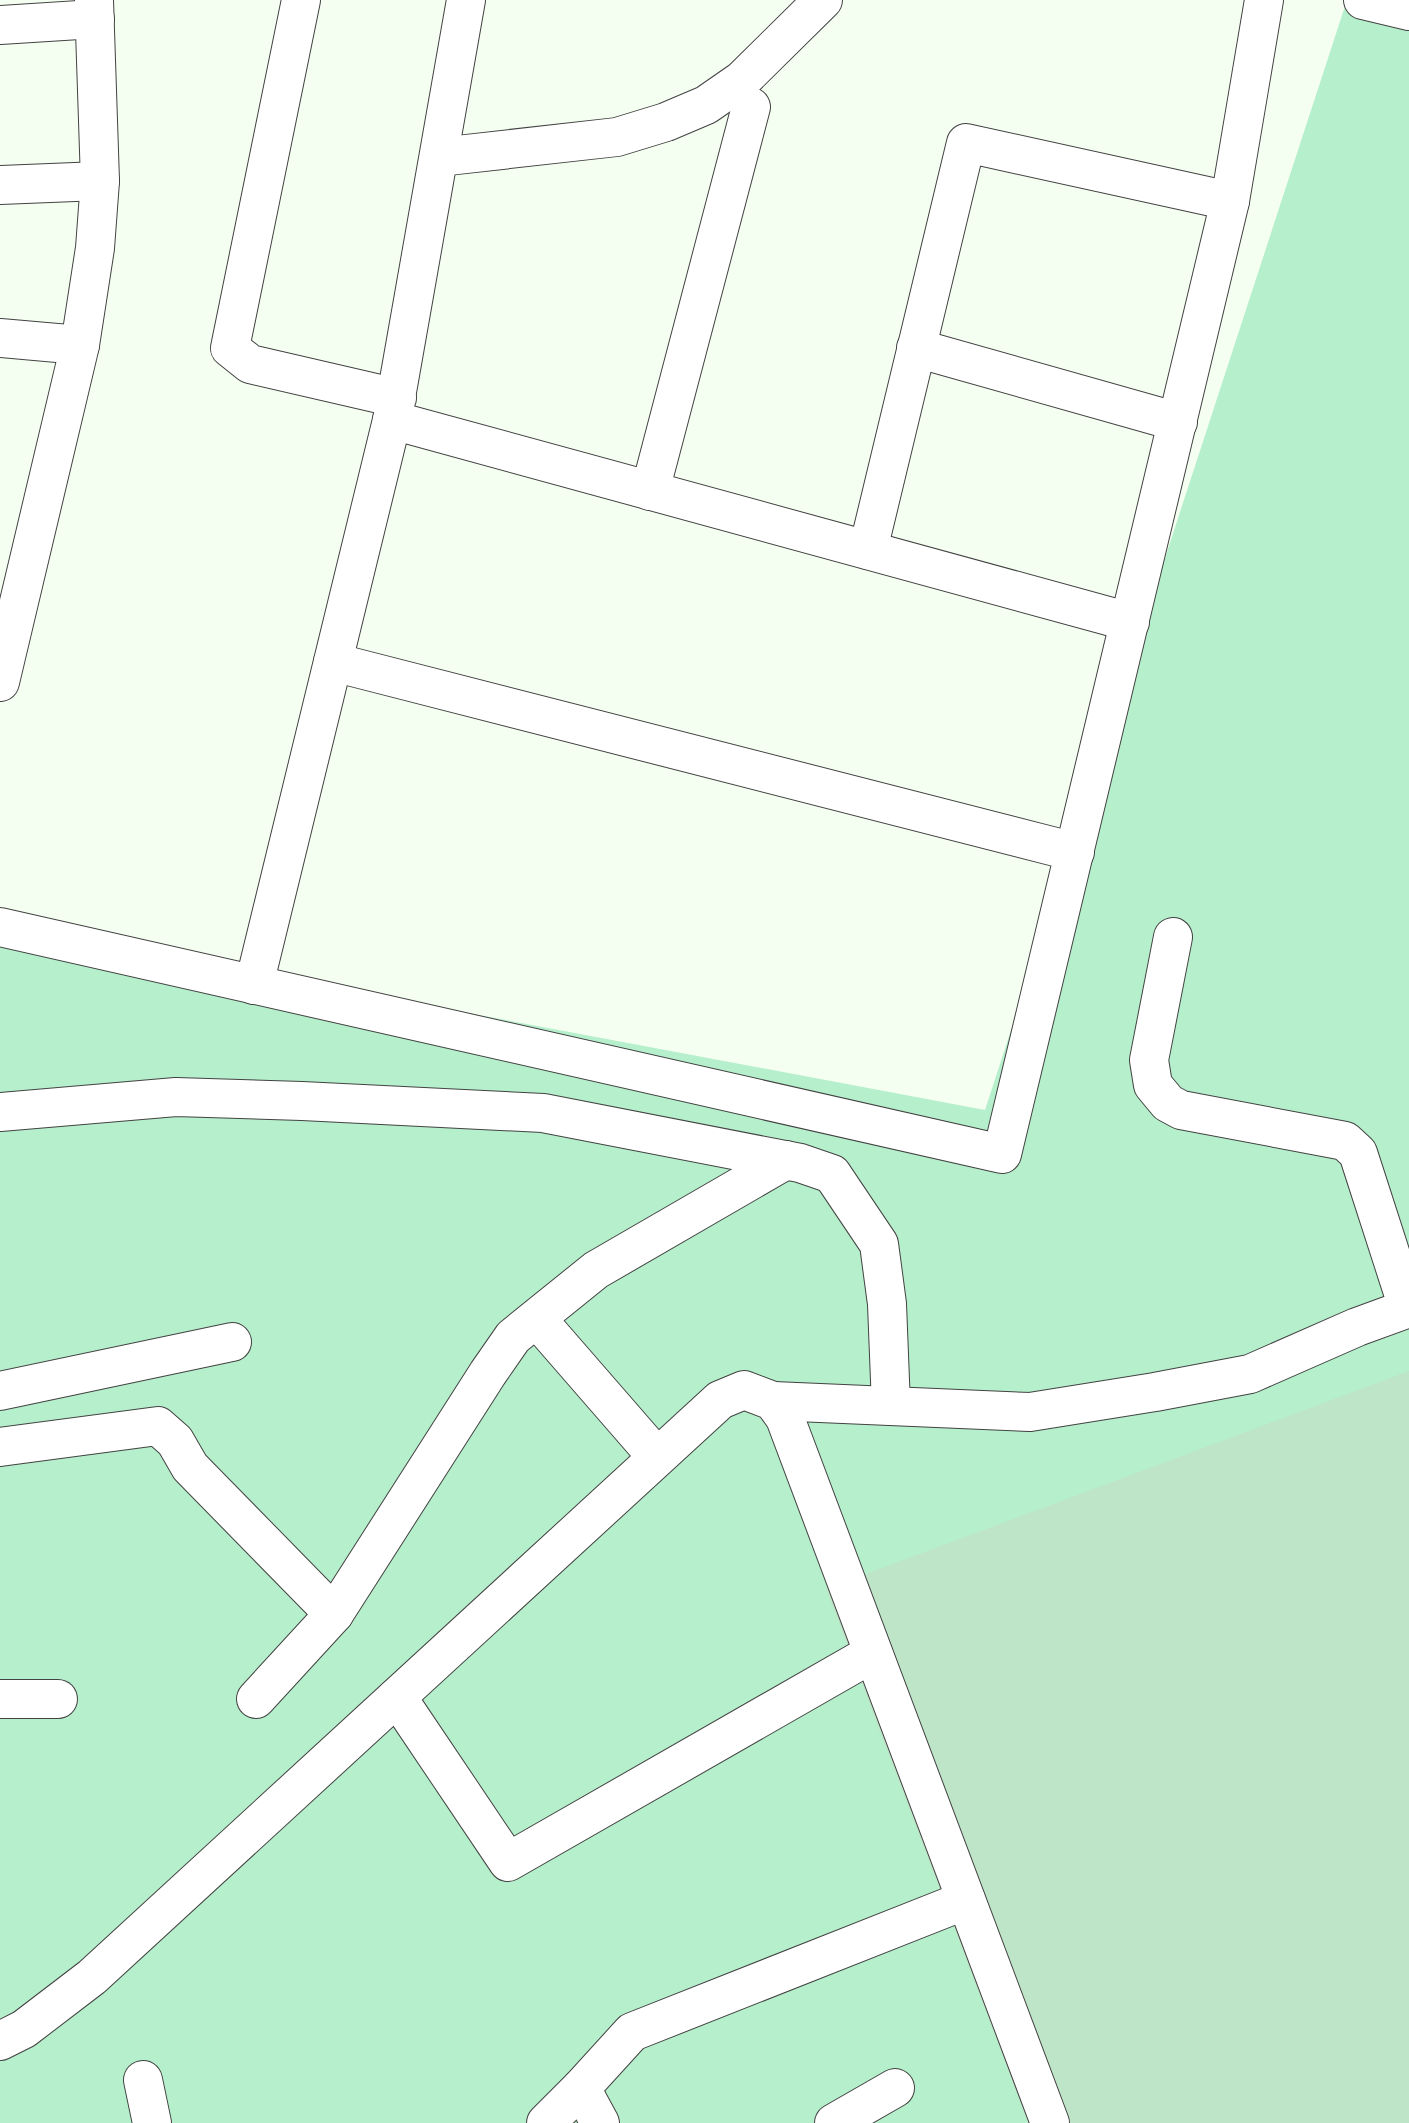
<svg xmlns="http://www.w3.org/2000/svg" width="1409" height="2123" font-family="'IBM Plex Serif',serif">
<rect width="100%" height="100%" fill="#f5fff1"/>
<path fill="#b6efcb" d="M1347 0 1409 10V2123H0V925L985 1110Z"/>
<path fill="#bee5c7" d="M1409 1371V2123H1028L826 1589Z"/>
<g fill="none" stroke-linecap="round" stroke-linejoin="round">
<g stroke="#424242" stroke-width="40">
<g id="minor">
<path d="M301 0 230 348 250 364 397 398"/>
<path d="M1363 0 1409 11"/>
<path d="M0 25 95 19"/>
<path d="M439 157 617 137 666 122 706 105 742 80 823 0"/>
<path d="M0 185 100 181"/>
<path d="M0 338 80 345"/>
<path d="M916 348 1178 422"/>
<path d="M392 420 1130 622"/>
<path d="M650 491 751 107"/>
<path d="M868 550 966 143 1230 201"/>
<path d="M333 662 1075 852"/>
<path d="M0 682 80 345 95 248 100 181 94 0"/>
<path d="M0 927 1002 1154 1230 201 1264 0"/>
<path d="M1173 937 1149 1060 1153 1085 1168 1103 1181 1110 1345 1141 1358 1153 1408 1308"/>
<path d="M254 985 392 420 466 0"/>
<path d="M0 1112 176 1097 302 1101 543 1113 800 1163 832 1174 879 1244 887 1304 891 1406"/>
<path d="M537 1319 657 1457"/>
<path d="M0 1391 232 1342"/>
<path d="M773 1401 1030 1412 1155 1392 1250 1374 1357 1327 1409 1308"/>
<path d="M0 1447 158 1426 175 1441 190 1467 334 1614"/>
<path d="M397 1697 508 1862 873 1653"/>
<path d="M0 1699H58"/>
<path d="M256 1699 334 1614 488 1373 513 1337 596 1270 786 1160"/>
<path d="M0 2041 24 2029 92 1977 720 1400 744 1390 773 1401 785 1418 1050 2123"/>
<path d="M143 2080 152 2123"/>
<path d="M581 2088 600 2123"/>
<path d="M546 2123 581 2088 632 2032 966 1900"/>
<path d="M834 2123 895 2088"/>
</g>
</g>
<use href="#minor" stroke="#fff" stroke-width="38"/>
</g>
</svg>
